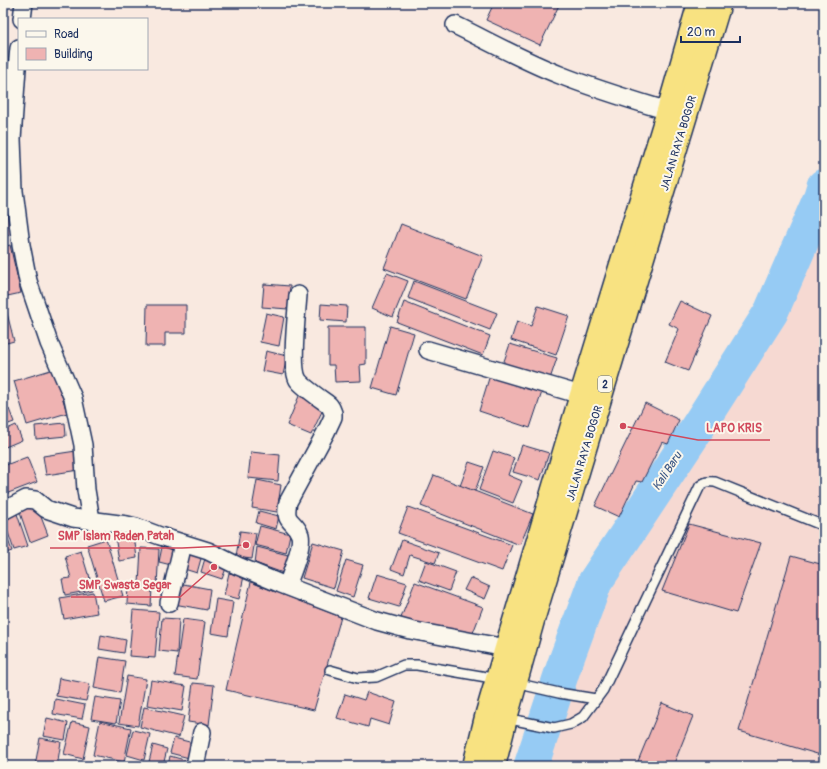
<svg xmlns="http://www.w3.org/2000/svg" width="827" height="769" font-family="Pangolin,sans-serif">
<rect width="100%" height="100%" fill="#f9e9e0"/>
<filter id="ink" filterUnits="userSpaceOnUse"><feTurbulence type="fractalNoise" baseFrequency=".025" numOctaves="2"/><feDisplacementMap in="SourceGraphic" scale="8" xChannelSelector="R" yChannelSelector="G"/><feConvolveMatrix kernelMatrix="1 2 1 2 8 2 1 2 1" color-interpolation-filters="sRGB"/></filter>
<g filter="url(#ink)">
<path fill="#f6d9d2" d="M824 217V766H543L554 728 584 638 630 556 702 449 732 397 778 324 806 250Z"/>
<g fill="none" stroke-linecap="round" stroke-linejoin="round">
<path stroke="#96cbf4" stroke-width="35" d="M531 766 564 666 595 582 690 439 771 312 820 199 824 186"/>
</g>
<g fill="#efb3b2" stroke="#1b2f5e">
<path d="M494 3H560L540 45 486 20Z"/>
<path d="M3 70H7L8 91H3Z"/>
<path d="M3 192H7L14 234 3 236Z"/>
<path d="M401 224 483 256 466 299 384 268Z"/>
<path d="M10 245 21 293 3 297V247Z"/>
<path d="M387 273 408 281 393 317 372 308Z"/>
<path d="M414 281 497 313 490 330 408 298Z"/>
<path d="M264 284 290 286 288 309 262 307Z"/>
<path d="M3 301H4L14 341 3 344Z"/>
<path d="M680 301 712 316 688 371 665 362 679 329 669 324Z"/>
<path d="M404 302 490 336 483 355 397 322Z"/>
<path d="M321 304 347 306 346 322 320 320Z"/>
<path d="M147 305H186V333H165V346H146Z"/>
<path d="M538 306 569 316 556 355 511 340 517 321 531 326Z"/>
<path d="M266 313 284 317 279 346 260 342Z"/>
<path d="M390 326 414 333 396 395 372 388Z"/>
<path d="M328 327H366V364L360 365 361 381 335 382 334 365H328Z"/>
<path d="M510 344 557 358 550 379 503 364Z"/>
<path d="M266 351 287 356 283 375 262 371Z"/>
<path d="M54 369 67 413 27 425 14 381Z"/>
<path d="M490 375 542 392 530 428 479 411Z"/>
<path d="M299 396 324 407 311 435 287 425Z"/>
<path d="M645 403 679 420 668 444 662 442 642 482 636 481 619 517 595 506Z"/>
<path d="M9 409 14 422 3 426V412Z"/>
<path d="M65 423 66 436 36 439 35 426Z"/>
<path d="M16 425 22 440 3 448V431Z"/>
<path d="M522 445 549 453 540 480 513 472Z"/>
<path d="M76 451 79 470 46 475 43 456Z"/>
<path d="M493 451 514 458 508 475 522 481 513 503 479 490Z"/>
<path d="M251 452 280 455 278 481 248 478Z"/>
<path d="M27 457 37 482 3 495V466Z"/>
<path d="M469 462 484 467 475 491 460 486Z"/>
<path d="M434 475 533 514 520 545 421 506Z"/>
<path d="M257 480 281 485 277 512 252 508Z"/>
<path d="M36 504 48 535 30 542 19 510Z"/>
<path d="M408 507 512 545 502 571 398 533Z"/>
<path d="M259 511 279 516 276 529 256 523Z"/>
<path d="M17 514 28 546 14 550 3 518Z"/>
<path d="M689 524 761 543 736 613 662 591Z"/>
<path d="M3 526 12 551 3 554Z"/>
<path d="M260 526 290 534 286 553 255 545Z"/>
<path d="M133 528 137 558 119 561 114 530Z"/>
<path d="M240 531 256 533 252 559 236 557Z"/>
<path d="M106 539 123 596 104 601 87 545Z"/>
<path d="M402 540 439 553 435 563 410 555 404 574 391 569Z"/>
<path d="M163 542 180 546 175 566 159 562Z"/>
<path d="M313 542 344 551 334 588 302 578Z"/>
<path d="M257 547 288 555 283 573 255 563Z"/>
<path d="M141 548 159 549 157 585 139 584Z"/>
<path d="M81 551 88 574H89L92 590 65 595 62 579 71 578 65 556Z"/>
<path d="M186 551 202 555 197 573 181 568Z"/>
<path d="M206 555 228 563 222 579 201 572Z"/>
<path d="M791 556 824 565V756L739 731Z"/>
<path d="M346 560 363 565 353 597 336 591Z"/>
<path d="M426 561 456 572 449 591 419 580Z"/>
<path d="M229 573 244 576 239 599 224 595Z"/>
<path d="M377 574 407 583 399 607 369 598Z"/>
<path d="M470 578 490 587 485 599 464 590Z"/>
<path d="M251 582 341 617 314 710 226 690Z"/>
<path d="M415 582 483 607 471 638 399 623Z"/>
<path d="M178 583 210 589 207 610 174 604Z"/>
<path d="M128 586 152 588 151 606 127 604Z"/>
<path d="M93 592 97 613 64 619 60 598Z"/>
<path d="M216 599 233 602 228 636 211 633Z"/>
<path d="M133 610 159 612 155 658 129 656Z"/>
<path d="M162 618 179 619 177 653 159 651Z"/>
<path d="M183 619 205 622 197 679 175 676Z"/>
<path d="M101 635 126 640 124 653 99 649Z"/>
<path d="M99 657 125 661 120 693 94 688Z"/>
<path d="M127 676 146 679 138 726 119 723Z"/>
<path d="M59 678 90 684 86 701 56 696Z"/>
<path d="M151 680 186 686 182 711 147 705Z"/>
<path d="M193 683 214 685 209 725 188 722Z"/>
<path d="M367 692 396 702 389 725 370 719 368 727 337 718 345 694 364 700Z"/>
<path d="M95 697 120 701 116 723 91 719Z"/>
<path d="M55 699 85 705 82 719 53 714Z"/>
<path d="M662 703 693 716 673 766H636Z"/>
<path d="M144 707 184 716 179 737 140 727Z"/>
<path d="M47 718 68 723 65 740 43 736Z"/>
<path d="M100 721 131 728 124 762 93 755Z"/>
<path d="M72 722 90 726 83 759 64 754Z"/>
<path d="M133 730 150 734 144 760 127 755Z"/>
<path d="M40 738 61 742 57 766H35Z"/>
<path d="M174 738 197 744 193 759 170 753Z"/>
<path d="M153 745 167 749 163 766H148Z"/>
<path d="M170 756 188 761 187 766H168Z"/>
</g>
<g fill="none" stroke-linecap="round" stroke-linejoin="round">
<g stroke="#1b2f5e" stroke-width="12">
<g id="lane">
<path d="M330 670 358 678 376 677 404 665H417L498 679"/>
<path d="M515 683 559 693 596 699"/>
<path d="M505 718 554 728 571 724 583 717 603 690 700 486C705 482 708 481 715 482L824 526"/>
</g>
</g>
<g stroke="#1b2f5e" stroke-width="20">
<g id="street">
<path d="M22 19 24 3"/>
<path d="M455 25C490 42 524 61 560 75 595 89 632 100 668 111"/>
<path d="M19 48 17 68 12 139 14 191 21 245 28 281 49 343 73 398 83 445 86 490 91 520"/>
<path d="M428 350 581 395"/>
<path d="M3 511 26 499 35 500 46 509 73 518 127 525 136 527 160 536 208 551 238 566 281 584 377 621 410 630 506 648"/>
<path d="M287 586C291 574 303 547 300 535 295 519 283 525 288 502L326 432 333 417V413L331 408 329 405C321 399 303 387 298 380 290 367 297 312 298 295"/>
<path d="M169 603 183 544"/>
<path d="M195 766 202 732"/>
</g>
</g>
<g stroke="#1b2f5e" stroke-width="25">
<g id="highway">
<path d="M474 766 487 713 506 648 581 395 668 111 699 3"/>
<path d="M494 766 506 718 534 617 720 3"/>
</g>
</g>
<use href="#lane" stroke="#fbf7ec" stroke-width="9"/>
<use href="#street" stroke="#fbf7ec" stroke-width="17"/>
<use href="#highway" stroke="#f8e281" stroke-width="22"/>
</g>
</g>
<g text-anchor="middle" stroke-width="4" stroke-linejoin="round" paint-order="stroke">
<rect fill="#fbf7ec" stroke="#5e6b89" stroke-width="1" x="598" y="376" width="14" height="16" rx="3"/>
<g font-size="10" font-weight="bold" fill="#1b2f5e">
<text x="605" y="388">2</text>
</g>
<g font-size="11" fill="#1b2f5e" stroke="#fbf7ec">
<text transform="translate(678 143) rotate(-73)" y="4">JALAN RAYA BOGOR</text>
<text transform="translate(584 453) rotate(-73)" y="4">JALAN RAYA BOGOR</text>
</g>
<g font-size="12" font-style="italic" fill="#3a5684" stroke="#fbf7ec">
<text transform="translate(667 471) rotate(-57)" y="4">Kali Baru</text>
</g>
</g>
<path fill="none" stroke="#d1495b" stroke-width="1.5" d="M623 426L698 440H770M246 545L182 548H50M214 567L180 597H71"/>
<g fill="#d1495b" stroke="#fbf7ec" stroke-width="1.5">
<circle cx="623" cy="426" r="4"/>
<circle cx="246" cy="545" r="4"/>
<circle cx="214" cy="567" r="4"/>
</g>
<g font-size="12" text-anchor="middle" font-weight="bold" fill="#d1495b" stroke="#fbf7ec" stroke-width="4" stroke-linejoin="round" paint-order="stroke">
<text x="734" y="432">LAPO KRIS</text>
<text x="116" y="540">SMP Islam Raden Patah</text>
<text x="125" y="589">SMP Swasta Segar</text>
</g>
<rect width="827" height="769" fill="none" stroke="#fbf7ec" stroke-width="16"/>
<rect x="8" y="8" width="811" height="753" fill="none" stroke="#1b2f5e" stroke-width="1.5" filter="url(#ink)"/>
<rect x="18" y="18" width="130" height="52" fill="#fbf7ec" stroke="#a1a7b3"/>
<rect x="26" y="31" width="20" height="6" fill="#fbf7ec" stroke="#a1a7b3"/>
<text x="54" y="38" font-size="12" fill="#1b2f5e">Road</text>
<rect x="26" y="48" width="20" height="12" fill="#efb3b2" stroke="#a1a7b3"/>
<text x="54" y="58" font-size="12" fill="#1b2f5e">Building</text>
<path d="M681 36v6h59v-6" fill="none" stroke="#1b2f5e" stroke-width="2"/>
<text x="687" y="36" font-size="12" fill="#1b2f5e" stroke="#fbf7ec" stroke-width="3" paint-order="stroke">20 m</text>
</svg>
